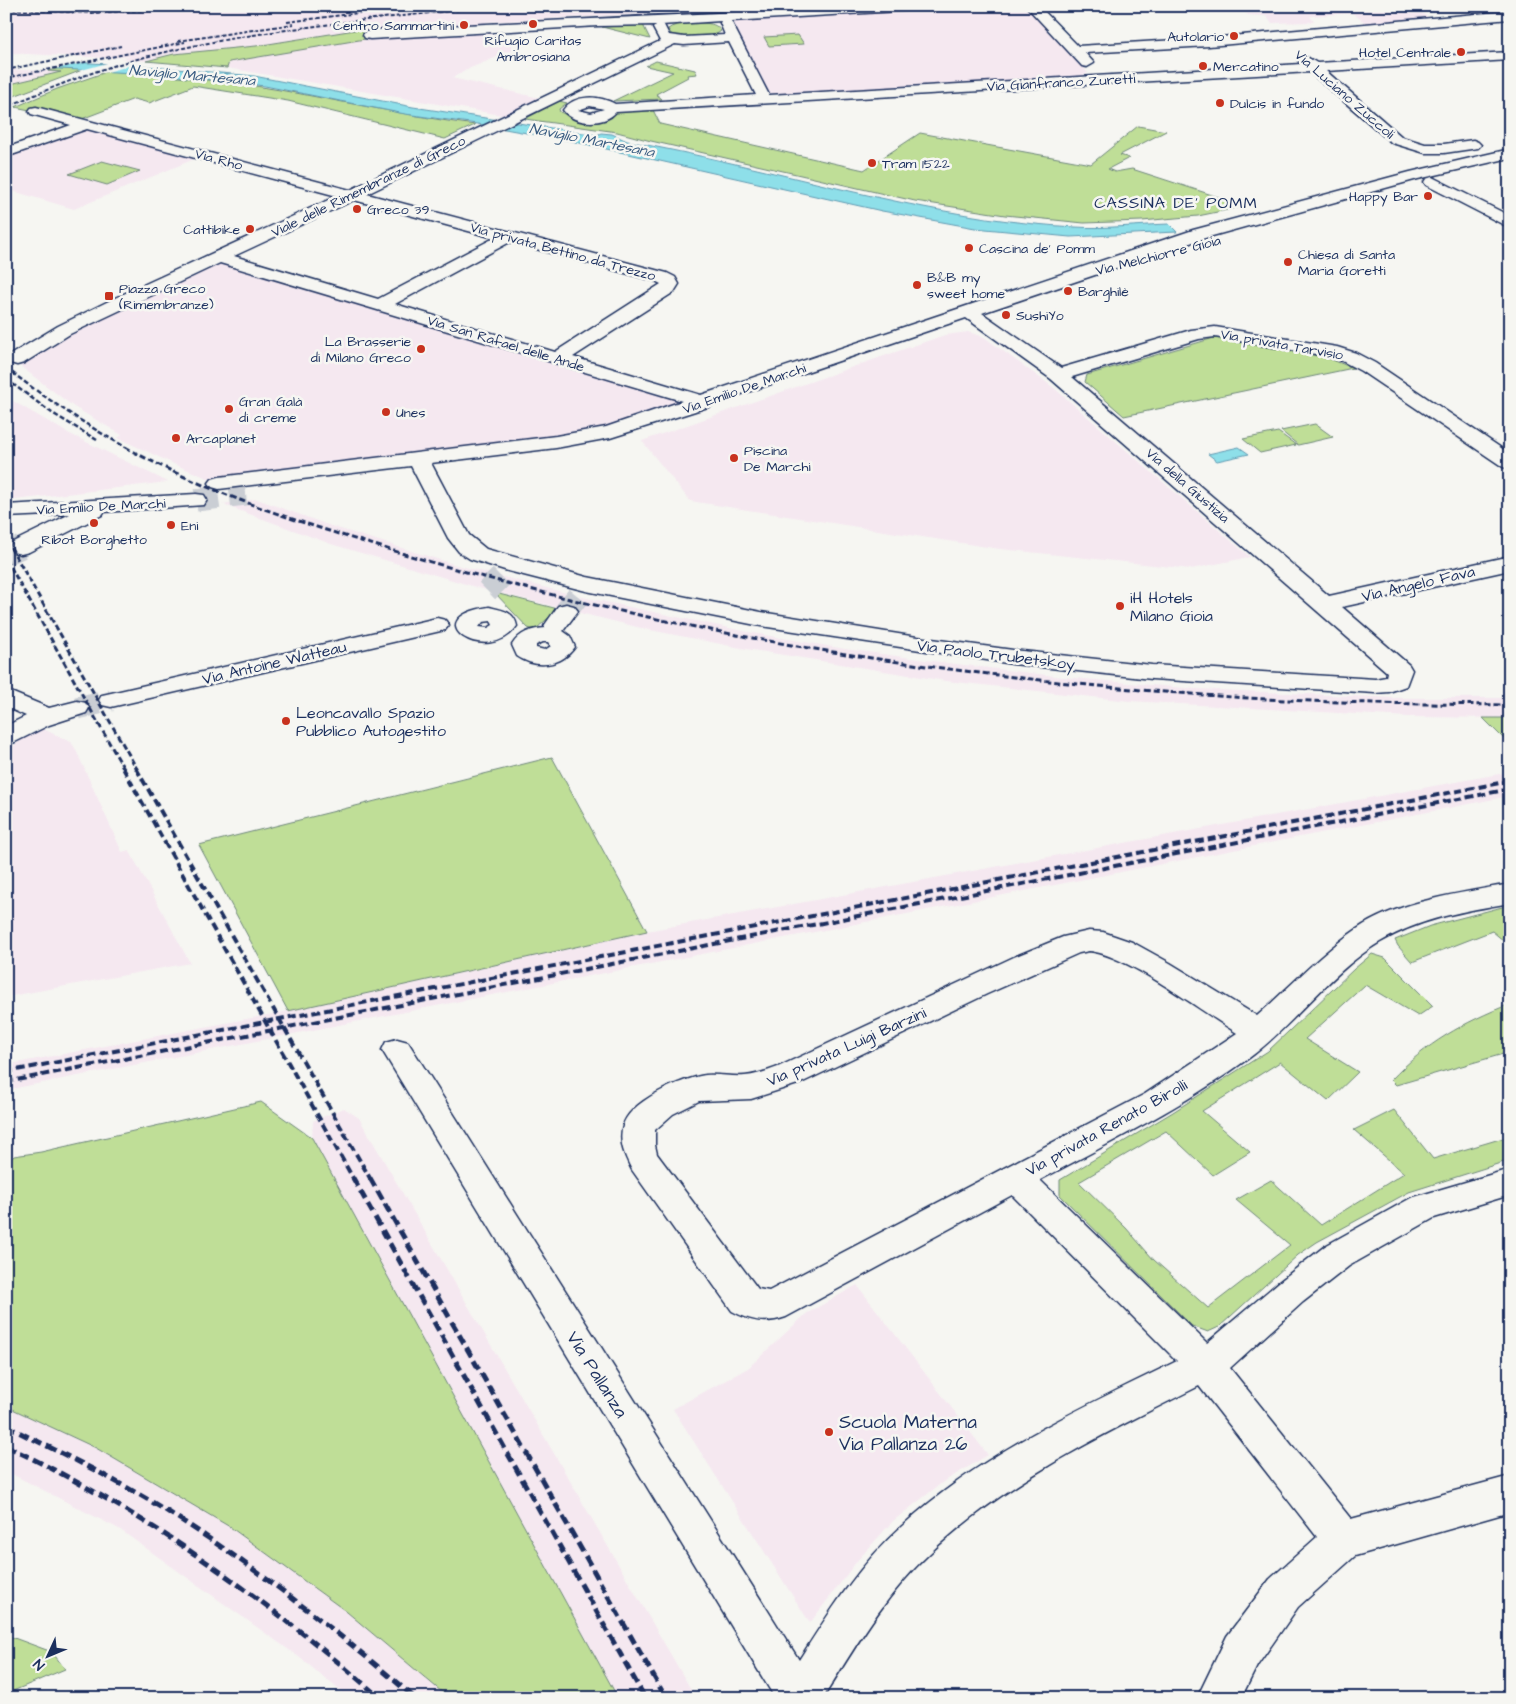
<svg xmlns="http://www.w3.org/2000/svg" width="1516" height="1704" font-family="'Architects Daughter',sans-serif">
<rect width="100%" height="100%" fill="#f6f6f2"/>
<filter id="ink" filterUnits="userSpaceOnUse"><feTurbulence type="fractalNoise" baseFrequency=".02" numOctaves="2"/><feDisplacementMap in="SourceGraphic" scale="10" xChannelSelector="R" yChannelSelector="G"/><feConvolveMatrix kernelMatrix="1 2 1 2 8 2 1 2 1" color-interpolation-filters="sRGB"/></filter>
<g filter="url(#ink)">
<g fill="#f5e8f0">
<path d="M6 6H1030L1088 73 1080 77 770 94 725 16 724 10 485 22 487 33 534 42 468 69 452 78 544 99 507 116 227 68 229 62 361 29 256 46 174 54 146 61 121 59 131 56 108 58 6 53Z"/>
<path d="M1238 6H1413L1433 21 1367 24 1352 13 1310 16 1314 22 1272 23 1266 16 1248 15Z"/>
<path d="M6 69 64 72 6 85Z"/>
<path d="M82 127 197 158 74 209 6 189V156Z"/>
<path d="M219 259 700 401 608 432 217 482 176 465 118 438 122 435 74 407 16 363 66 331Z"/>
<path d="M968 332 984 337 1054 388 1250 557 1191 569 1000 549 690 501 642 441 881 357 945 335Z"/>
<path d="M6 397 68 433 168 482 6 501Z"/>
<path d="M257 499 331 526 453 564 578 596 748 632 845 649 948 663 1063 677 1196 689 1395 698H1510V718L1409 717 1129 701 946 681 746 649 645 629 479 588 331 544 222 504Z"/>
<path d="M39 727 71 742 75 748 122 852 129 850 190 963 6 997V751Z"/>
<path d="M1510 772V796L6 1090V1065L288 1011 647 931Z"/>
<path d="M344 1108 359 1118 696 1698H618L312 1138 313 1121Z"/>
<path d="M857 1285 988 1455 943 1482 893 1521 857 1561 810 1623 673 1409 748 1368 806 1314Z"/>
<path d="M6 1406 96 1448 230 1527 347 1612 449 1698H349L303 1660 119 1529 6 1471Z"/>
</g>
<g fill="#bfde97" stroke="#6d867a">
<path d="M703 23C712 24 716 24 721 31 713 39 682 38 671 34L668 29C677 22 693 24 703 23Z"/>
<path d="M643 25 650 39 602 27Z"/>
<path d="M361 29 371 38 229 62 227 68 146 61 174 54 256 46Z"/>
<path d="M798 35 804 44 769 46 764 37Z"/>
<path d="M656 61 695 70 697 74 687 75 688 77 656 94 662 99 613 101 673 72 646 66Z"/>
<path d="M60 68 85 69 6 99V85L61 72 48 71Z"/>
<path d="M109 71C166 76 223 80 280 90 345 102 409 116 475 125L445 139 288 101 193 86 149 103 134 99 79 120 15 107 57 89Z"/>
<path d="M559 101 567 103 559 109 560 112C586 124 592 117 617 112 629 110 641 111 653 110L660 124 864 170 920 133 1091 164 1138 126 1166 131 1120 155 1129 158 1108 169 1115 172 1132 169 1246 206 1198 216 1142 221 1084 223 1005 215 915 201 651 141 617 132 525 119Z"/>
<path d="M102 161 140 171 107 185 69 174Z"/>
<path d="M1214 338 1325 357 1353 368 1124 416 1085 382 1087 375Z"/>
<path d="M1315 424 1333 437 1298 445 1281 431Z"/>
<path d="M1278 432 1296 445 1260 453 1243 439Z"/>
<path d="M495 593 558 609 535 630 528 628Z"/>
<path d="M1483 718H1510V745Z"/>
<path d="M552 757 647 931 288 1011 199 845Z"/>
<path d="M1510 905V946L1492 931 1412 962 1398 946 1395 940 1430 926Z"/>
<path d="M1372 954 1385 958 1433 1006 1418 1016 1365 985 1305 1039 1358 1072 1328 1101 1280 1062 1202 1111 1250 1152 1213 1175 1166 1131 1079 1182 1126 1228 1154 1260 1208 1308 1290 1245 1236 1200 1271 1180 1321 1225 1404 1173 1354 1130 1394 1110 1433 1159 1510 1136V1160L1409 1192 1317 1242 1298 1255 1219 1327 1208 1332 1192 1326 1060 1195V1180L1173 1112 1268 1051 1354 969Z"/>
<path d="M1510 1004V1052L1396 1085 1391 1080C1425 1044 1464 1022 1510 1004Z"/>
<path d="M261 1102 312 1138 618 1698H449L347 1612 230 1527 96 1448 6 1406V1163L14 1156 41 1152Z"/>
<path d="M6 1635 52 1652 65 1669 6 1694Z"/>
</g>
<g fill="#8edfe9" stroke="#6099b1">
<path d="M6 59 132 65 254 76 413 107 597 135 601 133 612 134 627 141C662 148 697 155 731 163 845 189 957 221 1075 227 1106 229 1138 225 1169 224L1177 232 1070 237 975 228 882 211 571 141 477 124 405 114 265 86 169 75 6 66Z"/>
<path d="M1239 447 1249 454 1217 461 1208 454Z"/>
</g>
<g fill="#f6f6f2">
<path d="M6 57 9 56 93 61 50 70 6 68Z"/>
<path d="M111 62 139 63 104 73 78 71Z"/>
</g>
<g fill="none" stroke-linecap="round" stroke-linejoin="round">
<path stroke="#caced4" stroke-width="14" stroke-dasharray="14 7" stroke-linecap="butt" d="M649 6 652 14"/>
<path stroke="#caced4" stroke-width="18" stroke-dasharray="18 9" stroke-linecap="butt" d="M6 352H8"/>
<g stroke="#caced4" stroke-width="23" stroke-dasharray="23 11" stroke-linecap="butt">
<path d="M196 500 246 494"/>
<path d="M6 554 21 547"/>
<path d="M487 591 501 577"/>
<path d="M566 611 578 596"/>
<path d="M77 708 111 700"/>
</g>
<g stroke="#1b2f5e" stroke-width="3">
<g id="minor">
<path d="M846 6H922L916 10 731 21 769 95 1301 64 1298 60 1305 56 1317 63 1510 52V60L1326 71 1402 137 1425 144H1444L1473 140 1478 142 1481 145 1478 148 1444 153H1425L1392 143 1310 72 616 112C604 126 574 125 563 110 574 94 599 95 615 104L756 95 729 42 684 45 675 44 367 194 667 273 675 277 679 284 674 292 573 357 701 395 1193 230 1410 172 1510 149V158L1418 179 1205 238 982 313 1061 368 1191 330 1215 327 1337 347 1356 353 1375 363 1510 454V469L1503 467 1361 371 1342 361 1327 356 1215 337 1199 339 1072 377 1329 596 1510 556V570L1342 607 1409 665 1412 670 1406 686 1389 692 1375 693 1152 679 1013 664 761 626 586 591 508 571 470 559 459 552 448 538 411 466 219 489 212 487 209 483 212 479 219 477 556 436 606 427 682 401 220 263 70 334 24 363 17 365 10 363 8 359 10 355 58 326 117 297 337 196 87 129 6 157V148L71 125 31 114 29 111 31 108 36 107 350 190 660 41 653 28 656 25 598 26 370 39 365 38 363 35 365 32 384 29C538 21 692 15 846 6ZM721 21 720 23 725 35 684 37 669 35 664 25H661ZM590 106 604 109 591 113 578 110ZM354 200 494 238 378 299 234 256ZM510 242 655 281 661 284 555 352 395 304ZM966 318 1051 379 1387 672 1386 677 1375 679 1152 665 1013 650 917 637 761 612 587 577 486 549 469 535 431 463 556 448 610 438 711 406 712 404Z"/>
<path d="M1026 6H1039L1078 46 1209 38 1510 11V19L1209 46 1085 53 1094 63 1087 67 1082 66Z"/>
<path d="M1432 177 1510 216V228L1426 185 1424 182 1426 179Z"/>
<path d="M196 494 204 495 207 500 204 505 104 512 102 515 29 552 21 554 13 552 10 547 13 542 70 514 6 517V505Z"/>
<path d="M566 604 574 606 578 611 563 631 570 636 575 647C561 667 536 669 517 656L512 645C520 632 531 629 546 628L544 626 558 606ZM543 642H548L551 646 545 650 536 648V645Z"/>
<path d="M489 607C502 610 514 611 517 626 488 668 413 619 489 607ZM491 621 493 625 488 628 479 627 483 622Z"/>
<path d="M437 618 445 620 449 625 445 630 111 707 102 705 99 700 102 695 111 693Z"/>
<path d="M6 690 49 708 77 701 86 703 89 708 86 713 49 725 15 742 6 745V726L26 716 6 707Z"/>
<path d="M1510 884V903C1465 911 1420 918 1380 942 1330 972 1295 1024 1249 1058 1184 1106 1111 1142 1040 1180L1207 1343 1279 1282 1325 1246 1411 1198 1510 1169V1195L1434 1218 1349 1266 1303 1302 1230 1368 1351 1519 1510 1476V1512L1355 1556 1298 1607 1257 1666 1241 1698H1197L1227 1636 1270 1579 1317 1537 1199 1386C1106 1433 1005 1481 929 1554 885 1595 855 1647 823 1698H775L382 1050 386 1042 397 1039 408 1042 799 1660C829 1613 859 1565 901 1527 980 1454 1081 1408 1177 1361L1012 1195 786 1317C765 1324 751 1321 732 1311L632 1170C625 1156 618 1142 623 1126 629 1101 683 1078 706 1075 719 1074 732 1077 745 1076 757 1075 767 1071 778 1067L1014 957 1063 937 1089 931 1103 932 1132 942 1170 963 1257 1016C1290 987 1320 954 1357 929 1398 901 1461 893 1510 884ZM1089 951C1126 954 1203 1012 1237 1033L1145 1094 769 1291 758 1289 657 1154 655 1145V1130L673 1114 699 1101 751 1099 801 1083 987 994 1079 953Z"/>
</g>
</g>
<use href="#minor" fill="#f6f6f2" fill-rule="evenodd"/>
<g stroke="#1b2f5e" stroke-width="2" stroke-dasharray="4 2" stroke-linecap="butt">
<path d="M6 9 88 13 236 6"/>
<path d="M287 22 415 6"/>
<path d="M178 41 294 24"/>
<path d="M6 70 121 46"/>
<path d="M6 78 185 42"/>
<path d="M6 107C44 91 82 75 123 63 244 29 371 20 496 6"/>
</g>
<g stroke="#1b2f5e" stroke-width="2.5" stroke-dasharray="5 2.5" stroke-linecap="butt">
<path d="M6 368C45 398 84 424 127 448"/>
<path d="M6 379 52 413 97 440"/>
</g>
<g stroke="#1b2f5e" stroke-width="3" stroke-dasharray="6 3" stroke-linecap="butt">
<path d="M125 447C220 500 327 531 431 562 688 637 952 677 1218 696 1315 703 1413 704 1510 705"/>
<path d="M6 539 137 769"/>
<path d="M6 559 124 769"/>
</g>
<g stroke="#1b2f5e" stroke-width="4" stroke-dasharray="8 4" stroke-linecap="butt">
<path d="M123 768 354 1180"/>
<path d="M136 768 371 1180"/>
<path d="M6 1072 1510 781"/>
<path d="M6 1082 1510 789"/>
</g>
<g stroke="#1b2f5e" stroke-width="5" stroke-dasharray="10 5" stroke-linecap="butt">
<path d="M353 1178 645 1698"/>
<path d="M370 1178 666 1698"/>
<path d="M6 1426C62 1453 117 1480 170 1513 257 1568 337 1631 415 1698"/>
<path d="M6 1446C142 1510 267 1599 380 1698"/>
</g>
</g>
</g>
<g fill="#c8321e" stroke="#f6f6f2" stroke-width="2">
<circle cx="533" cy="24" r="5"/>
<circle cx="464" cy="25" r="5"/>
<circle cx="1234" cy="36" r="5"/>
<circle cx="1461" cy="52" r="5"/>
<circle cx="1203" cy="66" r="5"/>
<circle cx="1220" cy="103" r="5"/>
<circle cx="872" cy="163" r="5"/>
<circle cx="1428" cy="196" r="5"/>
<circle cx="357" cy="209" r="5"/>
<circle cx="250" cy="229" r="5"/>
<circle cx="969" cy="248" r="5"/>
<circle cx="1288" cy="262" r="5"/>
<circle cx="917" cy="285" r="5"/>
<circle cx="1068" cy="291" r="5"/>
<rect x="104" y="291" width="10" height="10" rx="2.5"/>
<circle cx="1006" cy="315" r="5"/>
<circle cx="421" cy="349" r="5"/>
<circle cx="229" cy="409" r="5"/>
<circle cx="386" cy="412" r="5"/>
<circle cx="176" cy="438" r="5"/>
<circle cx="734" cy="458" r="5"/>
<circle cx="94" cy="523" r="5"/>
<circle cx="171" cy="525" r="5"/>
<circle cx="1120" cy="606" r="5"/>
<circle cx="286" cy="721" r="5"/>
<circle cx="829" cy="1432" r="5"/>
</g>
<g text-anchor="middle" stroke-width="5" stroke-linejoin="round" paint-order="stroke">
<g font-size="14" fill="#1b2f5e" stroke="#f6f6f2" text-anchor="start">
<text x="454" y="30" text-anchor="end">Centro Sammartini</text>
<text x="1224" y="41" text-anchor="end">Autolario</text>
<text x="533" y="45" text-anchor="middle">Rifugio Caritas<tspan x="533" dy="16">Ambrosiana</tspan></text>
<text x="1451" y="57" text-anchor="end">Hotel Centrale</text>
<text x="1213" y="71">Mercatino</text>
<text x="1230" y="108">Dulcis in fundo</text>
<text x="882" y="168">Tram 1522</text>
<text x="1418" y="201" text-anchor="end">Happy Bar</text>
<text x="367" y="214">Greco 39</text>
<text x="240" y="234" text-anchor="end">Cattibike</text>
<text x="979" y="253">Cascina de' Pomm</text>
<text x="1298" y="259">Chiesa di Santa<tspan x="1298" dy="16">Maria Goretti</tspan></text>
<text x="927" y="282">B&amp;B my<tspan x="927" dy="16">sweet home</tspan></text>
<text x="119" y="293">Piazza Greco<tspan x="119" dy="16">(Rimembranze)</tspan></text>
<text x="1078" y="296">Barghilè</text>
<text x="1016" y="320">SushiYo</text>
<text x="411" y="346" text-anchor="end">La Brasserie<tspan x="411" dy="16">di Milano Greco</tspan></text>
<text x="239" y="406">Gran Galà<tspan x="239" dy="16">di creme</tspan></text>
<text x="396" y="417">Unes</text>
<text x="186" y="443">Arcaplanet</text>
<text x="744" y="455">Piscina<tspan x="744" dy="16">De Marchi</tspan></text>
<text x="181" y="530">Eni</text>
<text x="94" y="544" text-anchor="middle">Ribot Borghetto</text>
</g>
<g font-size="14" fill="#1b2f5e" stroke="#f6f6f2">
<text transform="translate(1061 82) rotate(-3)" y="5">Via Gianfranco Zuretti</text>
<text transform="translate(1345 94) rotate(41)" y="5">Via Luciano Zuccoli</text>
<text transform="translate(219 159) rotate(15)" y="5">Via Rho</text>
<text transform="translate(368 186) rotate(-26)" y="5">Viale delle Rimembranze di Greco</text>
<text transform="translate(563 251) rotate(15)" y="5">Via privata Bettino da Trezzo</text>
<text transform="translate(1158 255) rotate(-14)" y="5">Via Melchiorre Gioia</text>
<text transform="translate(506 343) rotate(17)" y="5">Via San Rafael delle Ande</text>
<text transform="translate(1282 344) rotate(10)" y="5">Via privata Tarvisio</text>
<text transform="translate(744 388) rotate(-19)" y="5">Via Emilio De Marchi</text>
<text transform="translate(1188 485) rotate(41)" y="5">Via della Giustizia</text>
<text transform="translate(101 506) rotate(-3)" y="5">Via Emilio De Marchi</text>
</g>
<g font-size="15" font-style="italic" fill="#385b81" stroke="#f6f6f2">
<text transform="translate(192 75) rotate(5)" y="5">Naviglio Martesana</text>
<text transform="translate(592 140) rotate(11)" y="5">Naviglio Martesana</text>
</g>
<g font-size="16" letter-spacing="1" fill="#1b2f5e" stroke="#f6f6f2">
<text x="1176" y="208">CASSINA DE' POMM</text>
</g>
<g font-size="16" fill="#1b2f5e" stroke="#f6f6f2">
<text transform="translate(1418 583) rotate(-13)" y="6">Via Angelo Fava</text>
<text transform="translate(996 654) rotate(7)" y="6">Via Paolo Trubetskoy</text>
<text transform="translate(274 662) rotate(-13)" y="6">Via Antoine Watteau</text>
<text transform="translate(846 1046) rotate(-24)" y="6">Via privata Luigi Barzini</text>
<text transform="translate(1106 1127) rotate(-29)" y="6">Via privata Renato Birolli</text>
</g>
<g font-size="16" fill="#1b2f5e" stroke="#f6f6f2" text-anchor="start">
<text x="1130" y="603">iH Hotels<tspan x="1130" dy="18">Milano Gioia</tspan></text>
<text x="296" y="718">Leoncavallo Spazio<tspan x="296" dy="18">Pubblico Autogestito</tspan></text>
</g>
<g font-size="19" fill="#1b2f5e" stroke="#f6f6f2">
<text transform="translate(598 1374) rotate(58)" y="7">Via Pallanza</text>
</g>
<g font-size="19" fill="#1b2f5e" stroke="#f6f6f2" text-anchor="start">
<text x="839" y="1428">Scuola Materna<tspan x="839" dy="22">Via Pallanza 26</tspan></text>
</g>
</g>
<rect width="1516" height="1704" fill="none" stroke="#f6f6f2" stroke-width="25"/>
<rect x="12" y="12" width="1491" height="1679" fill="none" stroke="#1b2f5e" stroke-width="2" filter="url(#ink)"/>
<g transform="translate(48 1656) rotate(226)" stroke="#f6f6f2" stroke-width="4" paint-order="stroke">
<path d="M0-4L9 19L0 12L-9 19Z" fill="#1b2f5e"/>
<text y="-8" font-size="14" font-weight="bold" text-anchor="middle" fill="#1b2f5e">N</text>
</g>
</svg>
